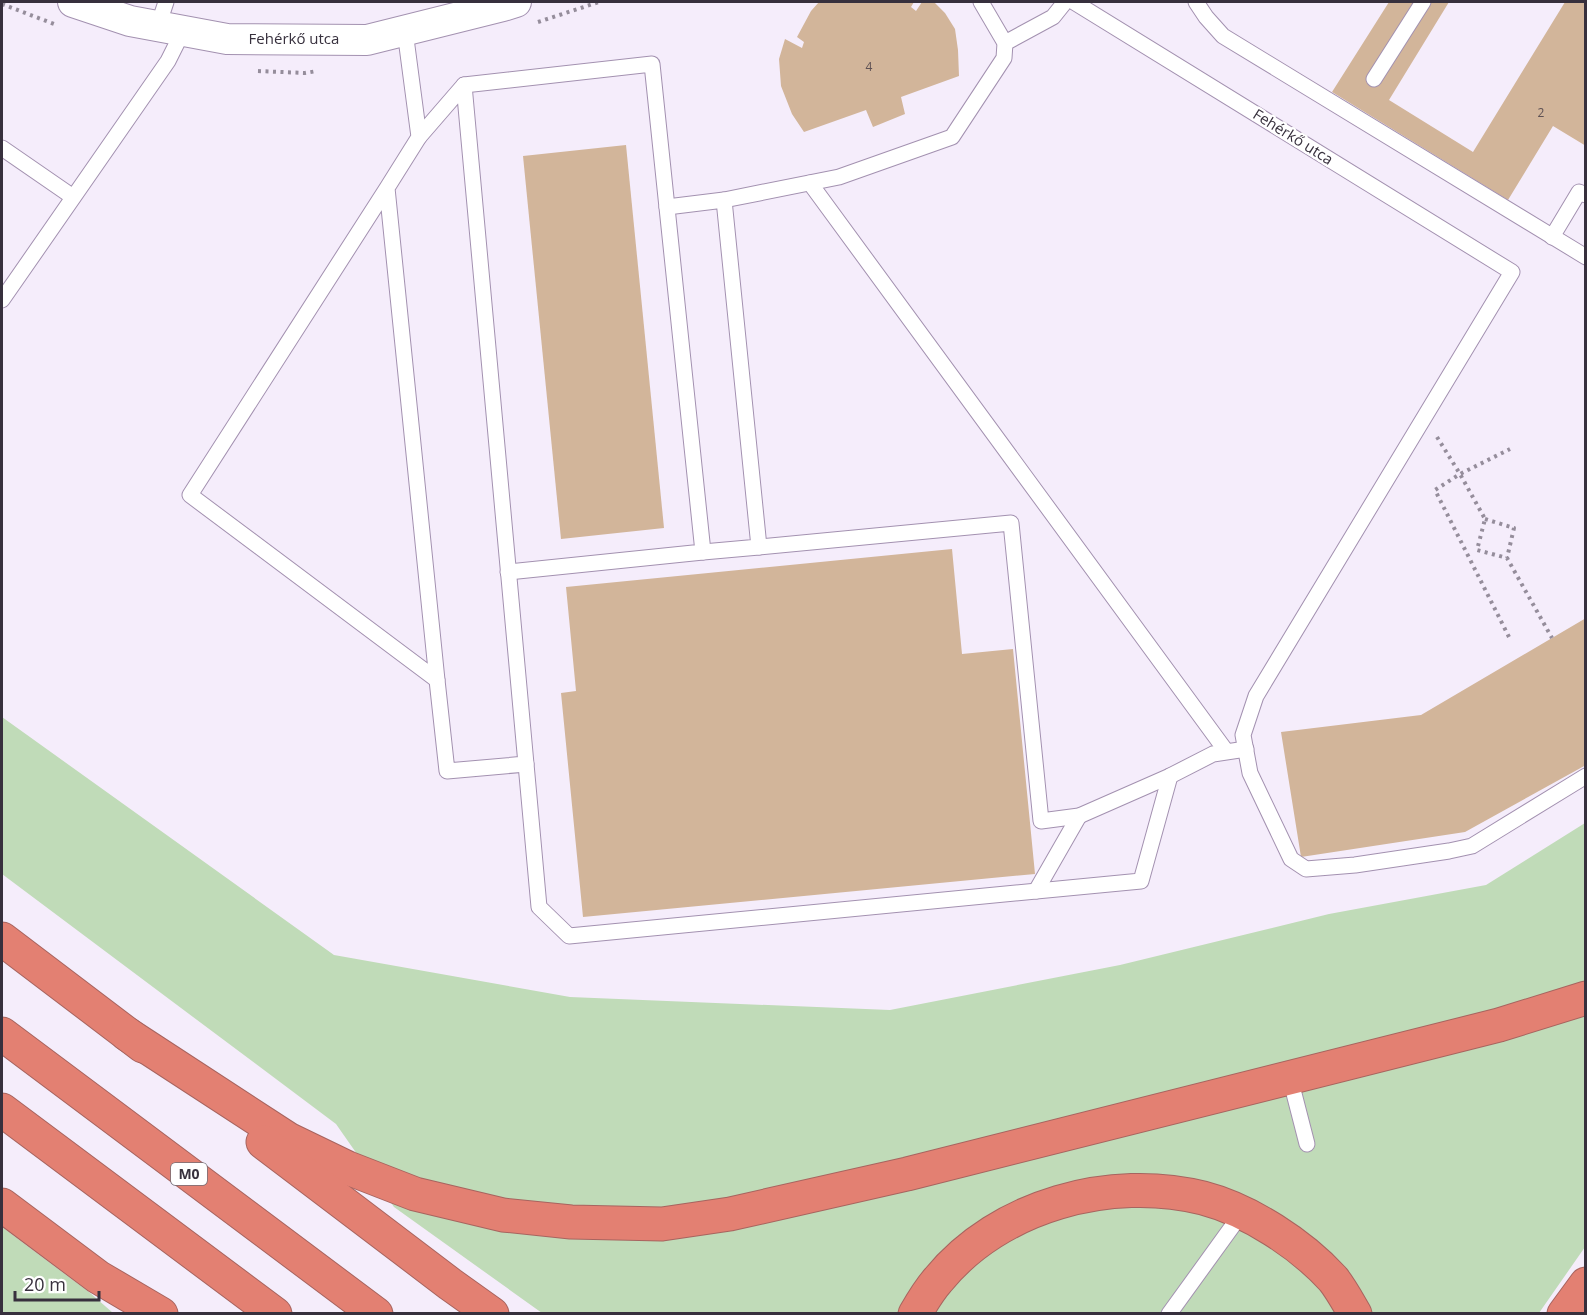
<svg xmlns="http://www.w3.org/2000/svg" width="1587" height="1315" font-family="'Open Sans',sans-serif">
<rect width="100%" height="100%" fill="#f5edfb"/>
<g fill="#c0dbb8">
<path d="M2 717 334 955 570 997 890 1010 1120 965 1329 914 1486 885 1585 823V1247L1539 1313H542L394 1207 336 1124 2 874Z"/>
<path d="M2 1227 89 1292 113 1313H2Z"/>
</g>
<g fill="#d2b59a">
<path d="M819 2H914L911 7 916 11 922 2H934L945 13 955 29 958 50 959 76 901 97 905 114 873 127 866 110 804 132 792 114 781 86 779 59 785 39 802 48 804 42 797 37 811 11Z"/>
<path d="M1389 2H1449L1389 100 1473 152 1565 2H1586V146L1553 126 1508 200 1332 92Z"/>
<path d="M626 145 664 528 561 539 523 156Z"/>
<path d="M952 549 962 654 1013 649 1035 874 583 917 561 693 576 691 566 587Z"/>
<path d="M1586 618V765L1465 832 1301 857 1281 732 1421 715Z"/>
</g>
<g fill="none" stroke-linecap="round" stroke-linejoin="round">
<g stroke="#a391b0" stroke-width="17">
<g id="lane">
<path d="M1074 2 1512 272 1256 696 1243 735 1250 773 1291 859 1306 869 1355 865 1449 851 1472 846 1586 776"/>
<path d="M1196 2 1206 17 1223 36 1586 257"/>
<path d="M158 26 166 2"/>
<path d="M1005 43 1053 17 1065 2"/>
<path d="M1374 79 1423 2"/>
<path d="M464 85 652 64 703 552 508 572"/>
<path d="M419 137 464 85 526 764 447 771 437 680"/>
<path d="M2 148 73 197"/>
<path d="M810 183 1226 751"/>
<path d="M387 188 437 680 190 495 387 188 419 137 405 31"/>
<path d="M724 200 839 177 952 137 1004 58 1005 43 981 2"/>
<path d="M667 207 724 200 759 547 703 552"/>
<path d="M1552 237 1579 192 1586 195"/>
<path d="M2 300 168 61 183 31"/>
<path d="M759 547 1011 523 1041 821 1079 816 1170 776 1213 754 1246 749"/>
<path d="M526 764 539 907 569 936 1141 881 1170 776"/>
<path d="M1036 891 1079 816"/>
<path d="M1290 1078 1307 1144"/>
<path d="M1169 1314 1242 1213"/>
</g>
</g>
<g stroke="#a391b0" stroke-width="32">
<path id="street" d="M73 2 130 21 227 39 367 40 503 6 516 2"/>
</g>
<g stroke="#a7645f" stroke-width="35">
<g id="highway">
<path d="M2 939 143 1046"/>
<path d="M2 1034 376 1314"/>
<path d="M127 1034 288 1139 348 1168 415 1194 503 1215 571 1222 662 1224 730 1214 907 1174 1499 1025 1586 998"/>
<path d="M2 1110 275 1314"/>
<path d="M263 1142 450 1284 492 1314"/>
<path d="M2 1205 98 1277 161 1314"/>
<path d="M915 1314C922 1302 929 1290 938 1280 999 1205 1111 1175 1203 1198 1249 1210 1301 1244 1333 1279 1341 1289 1348 1302 1355 1314"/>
<path d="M1564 1314 1586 1284"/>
</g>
</g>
<g stroke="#958d9b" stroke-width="4" stroke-dasharray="3 4.5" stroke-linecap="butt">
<path d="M2 4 54 24"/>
<path d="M538 22 599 2"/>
<path d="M258 71 305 73 317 71"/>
<path d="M1437 437 1460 474 1485 519 1477 550 1507 558 1552 638"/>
<path d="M1485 519 1514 528 1507 558"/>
<path d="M1509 637 1435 490 1460 474 1510 449"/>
</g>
<use href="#lane" stroke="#fff" stroke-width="15"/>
<use href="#street" stroke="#fff" stroke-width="30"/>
<use href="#highway" stroke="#e38072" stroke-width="33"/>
</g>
<g text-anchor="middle" stroke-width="4.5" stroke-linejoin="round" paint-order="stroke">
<g font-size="12" fill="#5e5154">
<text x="869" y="71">4</text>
<text x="1541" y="117">2</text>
</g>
<rect fill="#fff" stroke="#736e77" stroke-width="1.5" x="171" y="1163" width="36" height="22" rx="4.5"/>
<g font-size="14" font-weight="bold" fill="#37303d">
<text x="189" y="1179">M0</text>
</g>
<g font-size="15" fill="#37303d" stroke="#fff">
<text x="294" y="44">Fehérkő utca</text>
<text transform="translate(1293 137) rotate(32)" y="5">Fehérkő utca</text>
</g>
</g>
<rect width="1587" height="1315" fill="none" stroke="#37303d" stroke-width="6"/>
<path d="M15 1291v9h84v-9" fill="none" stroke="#37303d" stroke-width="3"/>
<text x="24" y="1291" font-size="18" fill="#37303d" stroke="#ffffff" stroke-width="4.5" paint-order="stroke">20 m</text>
</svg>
